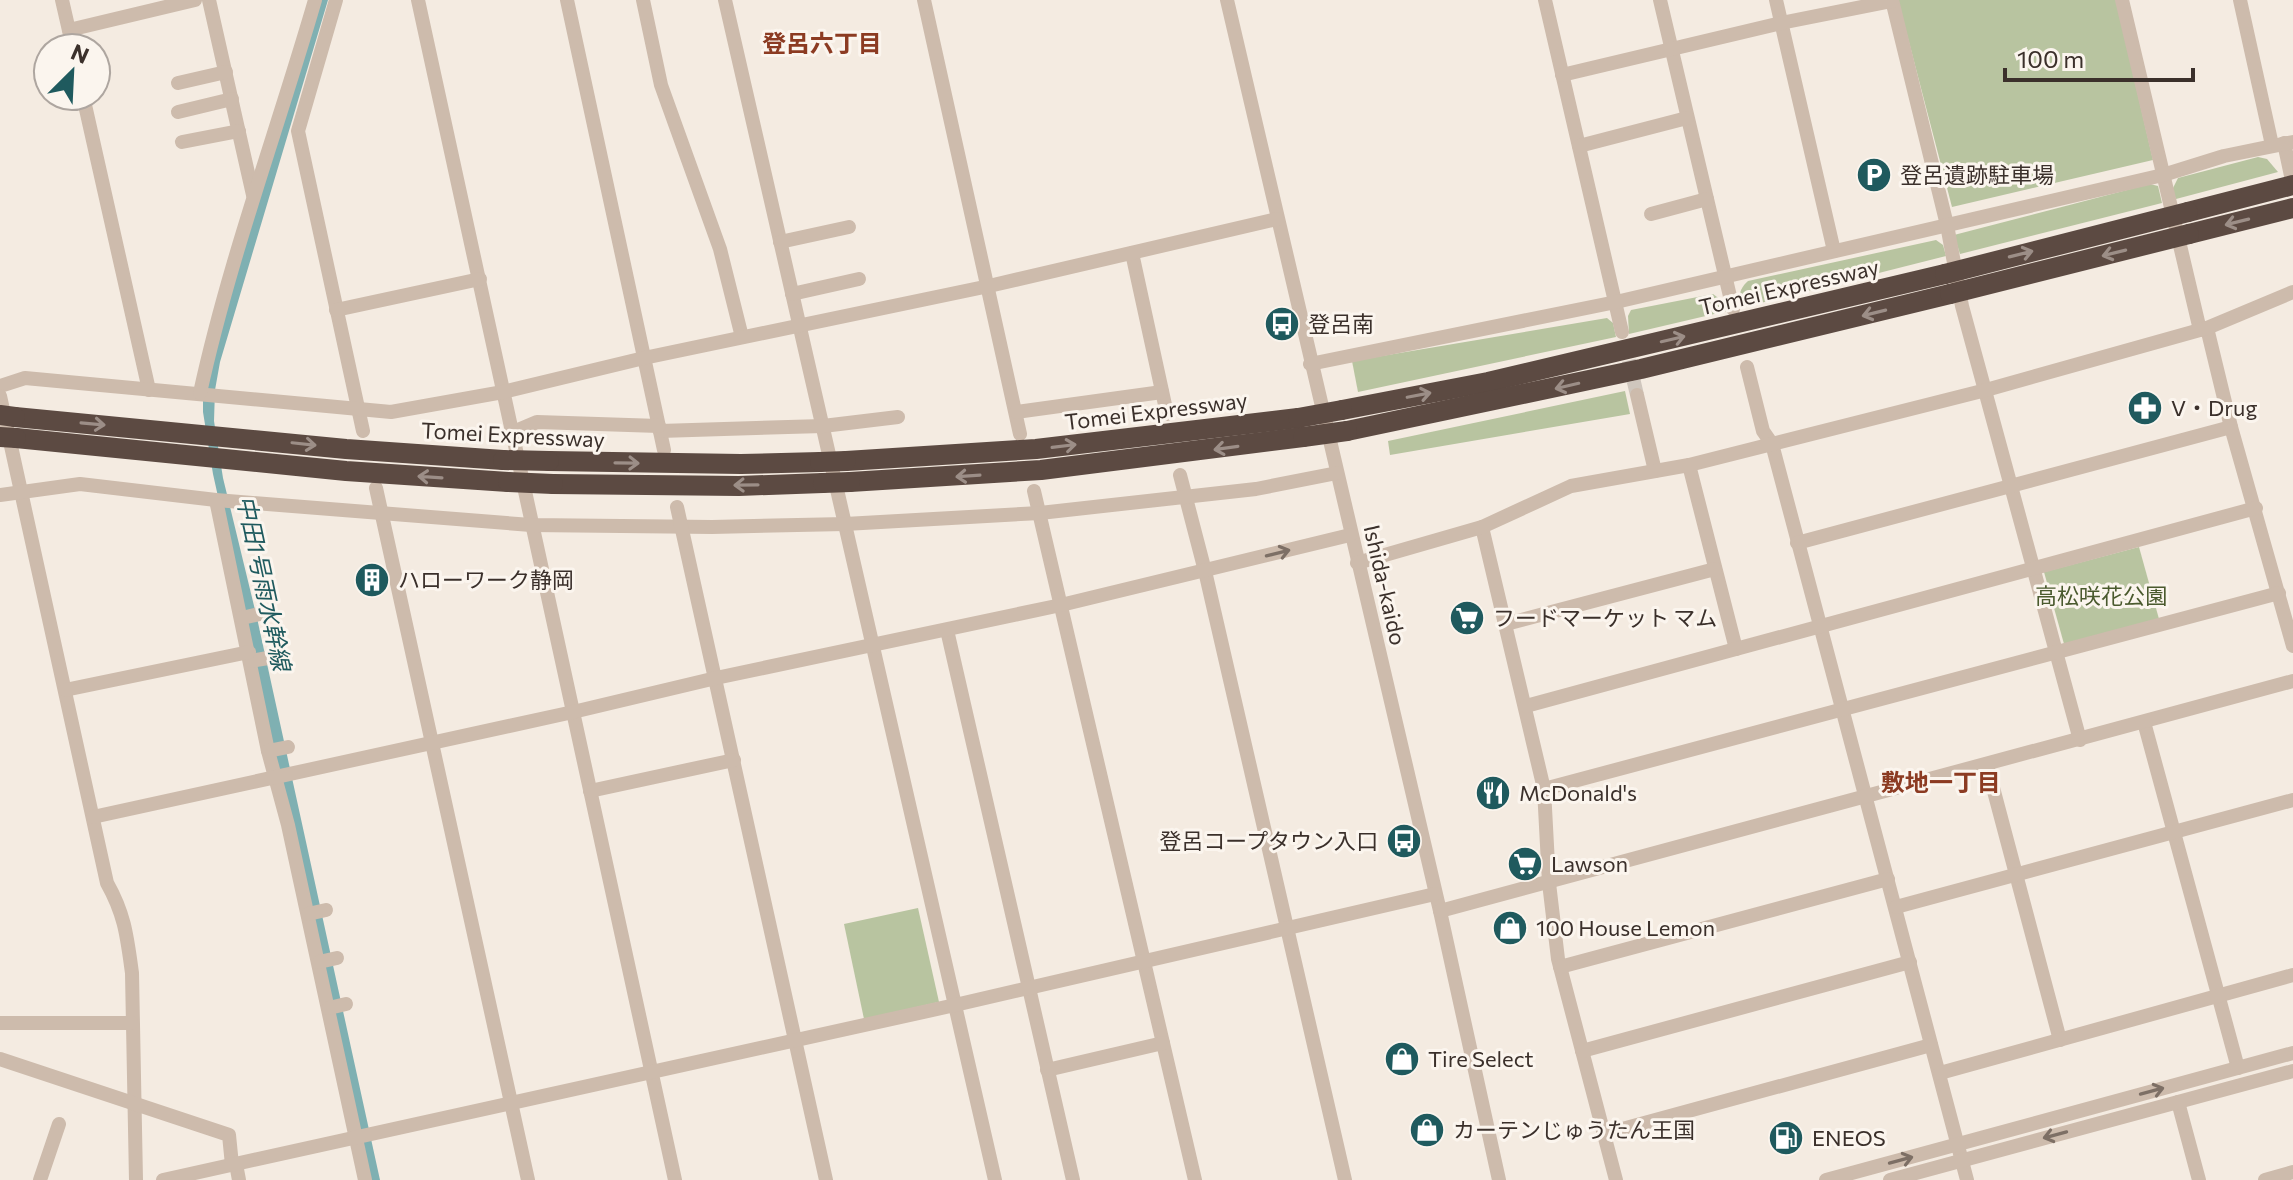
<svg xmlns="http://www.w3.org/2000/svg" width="2293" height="1180" font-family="Commissioner,'Noto Sans JP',sans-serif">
<rect width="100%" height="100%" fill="#f4ebe1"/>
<g fill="#b8c4a0">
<path d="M1898 0H2116L2153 160 1952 207Z"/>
<path d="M2258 157 2267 159 2278 172 2176 199 2172 190 2178 178Z"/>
<path d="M2150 184 2158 186 2162 203 1960 254 1954 235Z"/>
<path d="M1936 240 1943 245 1946 256 1741 308C1738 297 1739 289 1748 281Z"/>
<path d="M1713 294 1725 303 1727 311 1629 334 1628 316 1631 310Z"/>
<path d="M1607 318 1613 323 1616 337 1358 392 1352 361Z"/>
<path d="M1625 391 1630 414 1390 455 1388 441Z"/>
<path d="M2139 547 2159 619 2064 644 2044 572Z"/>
<path d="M918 908 939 1002 864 1019 844 924Z"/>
</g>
<path fill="#7fb0b2" d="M318 0H328L220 362 215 390 214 421 223 478 257 618 380 1180H370L213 474 203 412V388Z"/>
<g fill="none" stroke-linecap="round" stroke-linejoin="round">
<path stroke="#cfc6bd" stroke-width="14" stroke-dasharray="14 7" stroke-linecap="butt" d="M1624 340 1637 395"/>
<g stroke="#cdbbac" stroke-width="14">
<path d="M62 0 73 48"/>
<path d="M209 0 253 195"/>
<path d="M336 0 298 131 363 431"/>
<path d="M418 0 675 1180"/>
<path d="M567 0 664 450"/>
<path d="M643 0 661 85 720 249 742 337"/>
<path d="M725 0 995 1180"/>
<path d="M924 0 1020 434"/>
<path d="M1227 0 1440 911 1499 1180"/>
<path d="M1545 0 1622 332"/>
<path d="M1660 0 1733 309"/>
<path d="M1776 0 1834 251"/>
<path d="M1892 0 1947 225 1962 306 2080 740"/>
<path d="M2122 0 2200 330"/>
<path d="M2240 0 2272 145"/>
<path d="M69 30 195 0"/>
<path d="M1562 75 1781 23 1892 1"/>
<path d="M178 83 226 72"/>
<path d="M83 96 149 390"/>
<path d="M178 112 232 99"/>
<path d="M182 142 239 131"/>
<path d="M2284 143 2293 185"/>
<path d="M1579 146 1687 118"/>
<path d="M1651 214 1707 199"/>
<path d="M780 242 849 227"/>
<path d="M1132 253 1167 414"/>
<path d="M792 294 859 279"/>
<path d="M336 310 480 279"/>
<path d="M2207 328 2231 427 2293 646"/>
<path d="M1310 364 1616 302 2163 175 2224 156 2293 142"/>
<path d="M1747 367 1763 431 1772 444 1967 1180"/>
<path d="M0 386 25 378 391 412 503 392 644 358 989 286 1277 219"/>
<path d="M200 393C229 260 277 131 315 0"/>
<path d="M1637 395 1655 471"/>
<path d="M0 396 107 883C125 915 127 937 132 973L136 1180"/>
<path d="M1016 412 1162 392"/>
<path d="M660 431 823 426 898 417"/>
<path d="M511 433 537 422 659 426"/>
<path d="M1689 465 1736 649"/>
<path d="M1180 475 1205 571 1345 1180"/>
<path d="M376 488 528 1180"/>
<path d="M1034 491 1195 1180"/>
<path d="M0 495 80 484 216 500 531 525 712 527 845 524 1040 513 1256 489 1337 473"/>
<path d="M216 500 268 751 288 825 365 1180"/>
<path d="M677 507 826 1180"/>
<path d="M1482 527 1544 789 1549 883 1558 959 1616 1180"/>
<path d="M1797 543 2231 427"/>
<path d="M1357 563 1482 527 1571 486 1689 465 1986 390 2207 328 2293 292"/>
<path d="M242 618 268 612"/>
<path d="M1506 624 1715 569"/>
<path d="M947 630 1073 1180"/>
<path d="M251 661 268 658"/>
<path d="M65 690 249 652"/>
<path d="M1526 706 2256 508"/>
<path d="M2144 722 2238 1068"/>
<path d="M268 751 288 747"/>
<path d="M1987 765 2060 1040"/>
<path d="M1544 789 2279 593"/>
<path d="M590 791 734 760"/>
<path d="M93 817 573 712 716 678 1061 605 1350 535"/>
<path d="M1896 907 2293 800"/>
<path d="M1440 911 2293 681"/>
<path d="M308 914 326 910"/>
<path d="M319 962 337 958"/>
<path d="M1560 967 1888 879"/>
<path d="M329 1008 346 1004"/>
<path d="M0 1023H131"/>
<path d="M1582 1051 1910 962"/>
<path d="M0 1059 229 1135 232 1165"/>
<path d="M1047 1070 1163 1043"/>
<path d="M1940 1073 2293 975"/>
<path d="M2178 1102 2199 1180"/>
<path d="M1604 1134 1931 1045"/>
<path d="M236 1164 239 1180"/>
<path d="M40 1180 59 1124"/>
<path d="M163 1180 955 1005 1435 894"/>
<path d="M1826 1180 2293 1053"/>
<path d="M1890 1180 2293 1071"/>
<path d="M2265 1180 2293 1172"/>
</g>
<g stroke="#5c4a42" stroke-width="20">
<path d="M2188 212 2293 185"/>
<path d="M2189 234 2293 208"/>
<path d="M1342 410 1488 382 1945 274"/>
<path d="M15 417 346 449 503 460"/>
<path d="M1347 431 1641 369 1950 294"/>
<path d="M16 438 346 471 508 482"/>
<path d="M549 461 741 464 820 462"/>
<path d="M846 461 1036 449 1298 418"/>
<path d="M850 482 1041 470 1303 437"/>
<path d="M553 484 739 486 823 483"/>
</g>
<g stroke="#5c4a42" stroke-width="20">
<path d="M1945 274 2188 212"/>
<path d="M1950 294 2189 234"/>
<path d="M0 415 15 417"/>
<path d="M1298 418 1342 410"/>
<path d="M0 437 16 438"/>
<path d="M1303 437 1347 431"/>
<path d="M503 460 549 461"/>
<path d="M820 462 846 461"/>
<path d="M508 482 553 484"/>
<path d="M823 483 850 482"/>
</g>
</g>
<defs><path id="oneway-shaft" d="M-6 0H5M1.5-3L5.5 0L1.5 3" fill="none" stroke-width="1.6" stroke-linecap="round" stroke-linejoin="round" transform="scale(2)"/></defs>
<g stroke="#9c8e87">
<use href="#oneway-shaft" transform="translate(2237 222) rotate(166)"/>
<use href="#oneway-shaft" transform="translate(2114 253) rotate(166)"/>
<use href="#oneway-shaft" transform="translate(2021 254) rotate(-14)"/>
<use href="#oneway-shaft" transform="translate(1874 313) rotate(166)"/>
<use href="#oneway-shaft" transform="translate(1673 339) rotate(-13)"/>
<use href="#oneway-shaft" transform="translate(1567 386) rotate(167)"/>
<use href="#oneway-shaft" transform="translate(1419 395) rotate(-11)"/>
<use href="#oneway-shaft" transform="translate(93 424) rotate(5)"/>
<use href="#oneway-shaft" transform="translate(304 444) rotate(6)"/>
<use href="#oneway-shaft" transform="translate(1064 446) rotate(-7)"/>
<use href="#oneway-shaft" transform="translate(1226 448) rotate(172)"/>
<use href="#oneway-shaft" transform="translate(627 463) rotate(1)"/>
<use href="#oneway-shaft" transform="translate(968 476) rotate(176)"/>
<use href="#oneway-shaft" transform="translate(430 477) rotate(-176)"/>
<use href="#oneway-shaft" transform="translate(746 485) rotate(179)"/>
</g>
<g stroke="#7d6f65">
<use href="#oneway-shaft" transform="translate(1278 553) rotate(-14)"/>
<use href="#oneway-shaft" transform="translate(2152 1091) rotate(-15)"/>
<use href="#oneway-shaft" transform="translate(2055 1135) rotate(165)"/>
<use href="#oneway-shaft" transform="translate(1901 1160) rotate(-15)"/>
</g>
<defs>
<g id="parking-disc" transform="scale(1.8)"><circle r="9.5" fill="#1f5a5e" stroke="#fbf5ee"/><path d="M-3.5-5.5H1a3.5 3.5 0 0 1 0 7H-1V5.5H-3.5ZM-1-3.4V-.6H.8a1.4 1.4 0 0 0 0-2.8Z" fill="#fff"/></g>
<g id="bus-disc" transform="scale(1.8)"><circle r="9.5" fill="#1f5a5e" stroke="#fbf5ee"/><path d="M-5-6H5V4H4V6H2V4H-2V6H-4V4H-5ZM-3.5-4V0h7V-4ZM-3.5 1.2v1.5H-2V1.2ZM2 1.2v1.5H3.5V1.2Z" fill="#fff"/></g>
<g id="pharmacy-disc" transform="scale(1.8)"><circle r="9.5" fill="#1f5a5e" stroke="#fbf5ee"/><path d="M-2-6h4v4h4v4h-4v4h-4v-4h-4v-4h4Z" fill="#fff"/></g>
<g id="building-disc" transform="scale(1.8)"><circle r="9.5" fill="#1f5a5e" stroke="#fbf5ee"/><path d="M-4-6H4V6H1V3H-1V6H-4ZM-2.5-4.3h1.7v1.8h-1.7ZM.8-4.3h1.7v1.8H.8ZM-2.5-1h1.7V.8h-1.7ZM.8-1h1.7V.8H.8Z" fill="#fff"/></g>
<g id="supermarket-disc" transform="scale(1.8)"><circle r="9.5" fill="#1f5a5e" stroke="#fbf5ee"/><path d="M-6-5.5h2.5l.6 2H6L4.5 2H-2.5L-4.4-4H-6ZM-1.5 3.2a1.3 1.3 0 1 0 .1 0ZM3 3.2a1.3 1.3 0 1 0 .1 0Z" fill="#fff"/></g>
<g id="restaurant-disc" transform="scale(1.8)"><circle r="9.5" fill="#1f5a5e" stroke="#fbf5ee"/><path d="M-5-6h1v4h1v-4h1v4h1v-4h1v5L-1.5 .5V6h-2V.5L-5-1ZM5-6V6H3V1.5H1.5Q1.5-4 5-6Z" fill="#fff"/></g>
<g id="shop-disc" transform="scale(1.8)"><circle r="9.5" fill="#1f5a5e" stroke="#fbf5ee"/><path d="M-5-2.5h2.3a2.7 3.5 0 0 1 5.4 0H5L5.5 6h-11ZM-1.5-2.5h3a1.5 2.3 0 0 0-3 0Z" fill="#fff"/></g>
<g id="fuel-disc" transform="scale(1.8)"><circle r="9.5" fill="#1f5a5e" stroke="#fbf5ee"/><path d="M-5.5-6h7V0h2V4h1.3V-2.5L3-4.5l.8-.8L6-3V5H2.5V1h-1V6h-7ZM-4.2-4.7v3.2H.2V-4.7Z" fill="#fff"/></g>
</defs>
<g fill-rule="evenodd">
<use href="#parking-disc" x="1874" y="175"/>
<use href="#bus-disc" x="1282" y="324"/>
<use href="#pharmacy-disc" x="2145" y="408"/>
<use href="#building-disc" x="372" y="580"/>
<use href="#supermarket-disc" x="1467" y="618"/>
<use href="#restaurant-disc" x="1493" y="793"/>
<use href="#bus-disc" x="1404" y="841"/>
<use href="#supermarket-disc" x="1525" y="864"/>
<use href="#shop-disc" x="1510" y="928"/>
<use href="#shop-disc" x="1402" y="1059"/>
<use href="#shop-disc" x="1427" y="1130"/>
<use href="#fuel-disc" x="1786" y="1138"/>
</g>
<g text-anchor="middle" stroke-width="6" stroke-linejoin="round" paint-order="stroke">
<g font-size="22" fill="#3b302b" stroke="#fbf5ee" text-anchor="start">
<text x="1900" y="183">登呂遺跡駐車場</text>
<text x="1308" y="332">登呂南</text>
<text x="2171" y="416">V・Drug</text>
<text x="398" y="588">ハローワーク静岡</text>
<text x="1493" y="626">フードマーケット マム</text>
<text x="1519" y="801">McDonald's</text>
<text x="1378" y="849" text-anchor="end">登呂コープタウン入口</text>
<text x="1551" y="872">Lawson</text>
<text x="1536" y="936">100 House Lemon</text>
<text x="1428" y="1067">Tire Select</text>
<text x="1453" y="1138">カーテンじゅうたん王国</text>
<text x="1812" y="1146">ENEOS</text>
</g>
<g font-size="22" fill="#3b302b" stroke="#fbf5ee">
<text transform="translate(1789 287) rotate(-13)" y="8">Tomei Expressway</text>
<text transform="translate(1156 411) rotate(-7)" y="8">Tomei Expressway</text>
<text transform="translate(513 435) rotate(3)" y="8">Tomei Expressway</text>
<text transform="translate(1385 585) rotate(77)" y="8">Ishida-kaido</text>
</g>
<g font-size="22" fill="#4a5a2e" stroke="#fbf5ee">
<text x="2101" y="604">高松咲花公園</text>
</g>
<g font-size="24" font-weight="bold" fill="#8c3b22" stroke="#fbf5ee">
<text x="822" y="52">登呂六丁目</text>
<text x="1941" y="791">敷地一丁目</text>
</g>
<g font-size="24" font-style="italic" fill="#1f5a5e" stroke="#fbf5ee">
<text transform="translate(263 583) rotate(78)" y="8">中田1号雨水幹線</text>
</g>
</g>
<g transform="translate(72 72) rotate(24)"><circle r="38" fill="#fbf5ee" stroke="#aea6a0" stroke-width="2"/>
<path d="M0-6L14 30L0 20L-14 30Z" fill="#1f5a5e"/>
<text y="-12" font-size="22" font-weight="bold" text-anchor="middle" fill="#3b302b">N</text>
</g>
<path d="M2005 68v12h188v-12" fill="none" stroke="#3b302b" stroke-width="4"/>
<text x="2017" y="68" font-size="24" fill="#3b302b" stroke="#fbf5ee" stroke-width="6" paint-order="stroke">100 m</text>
</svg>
